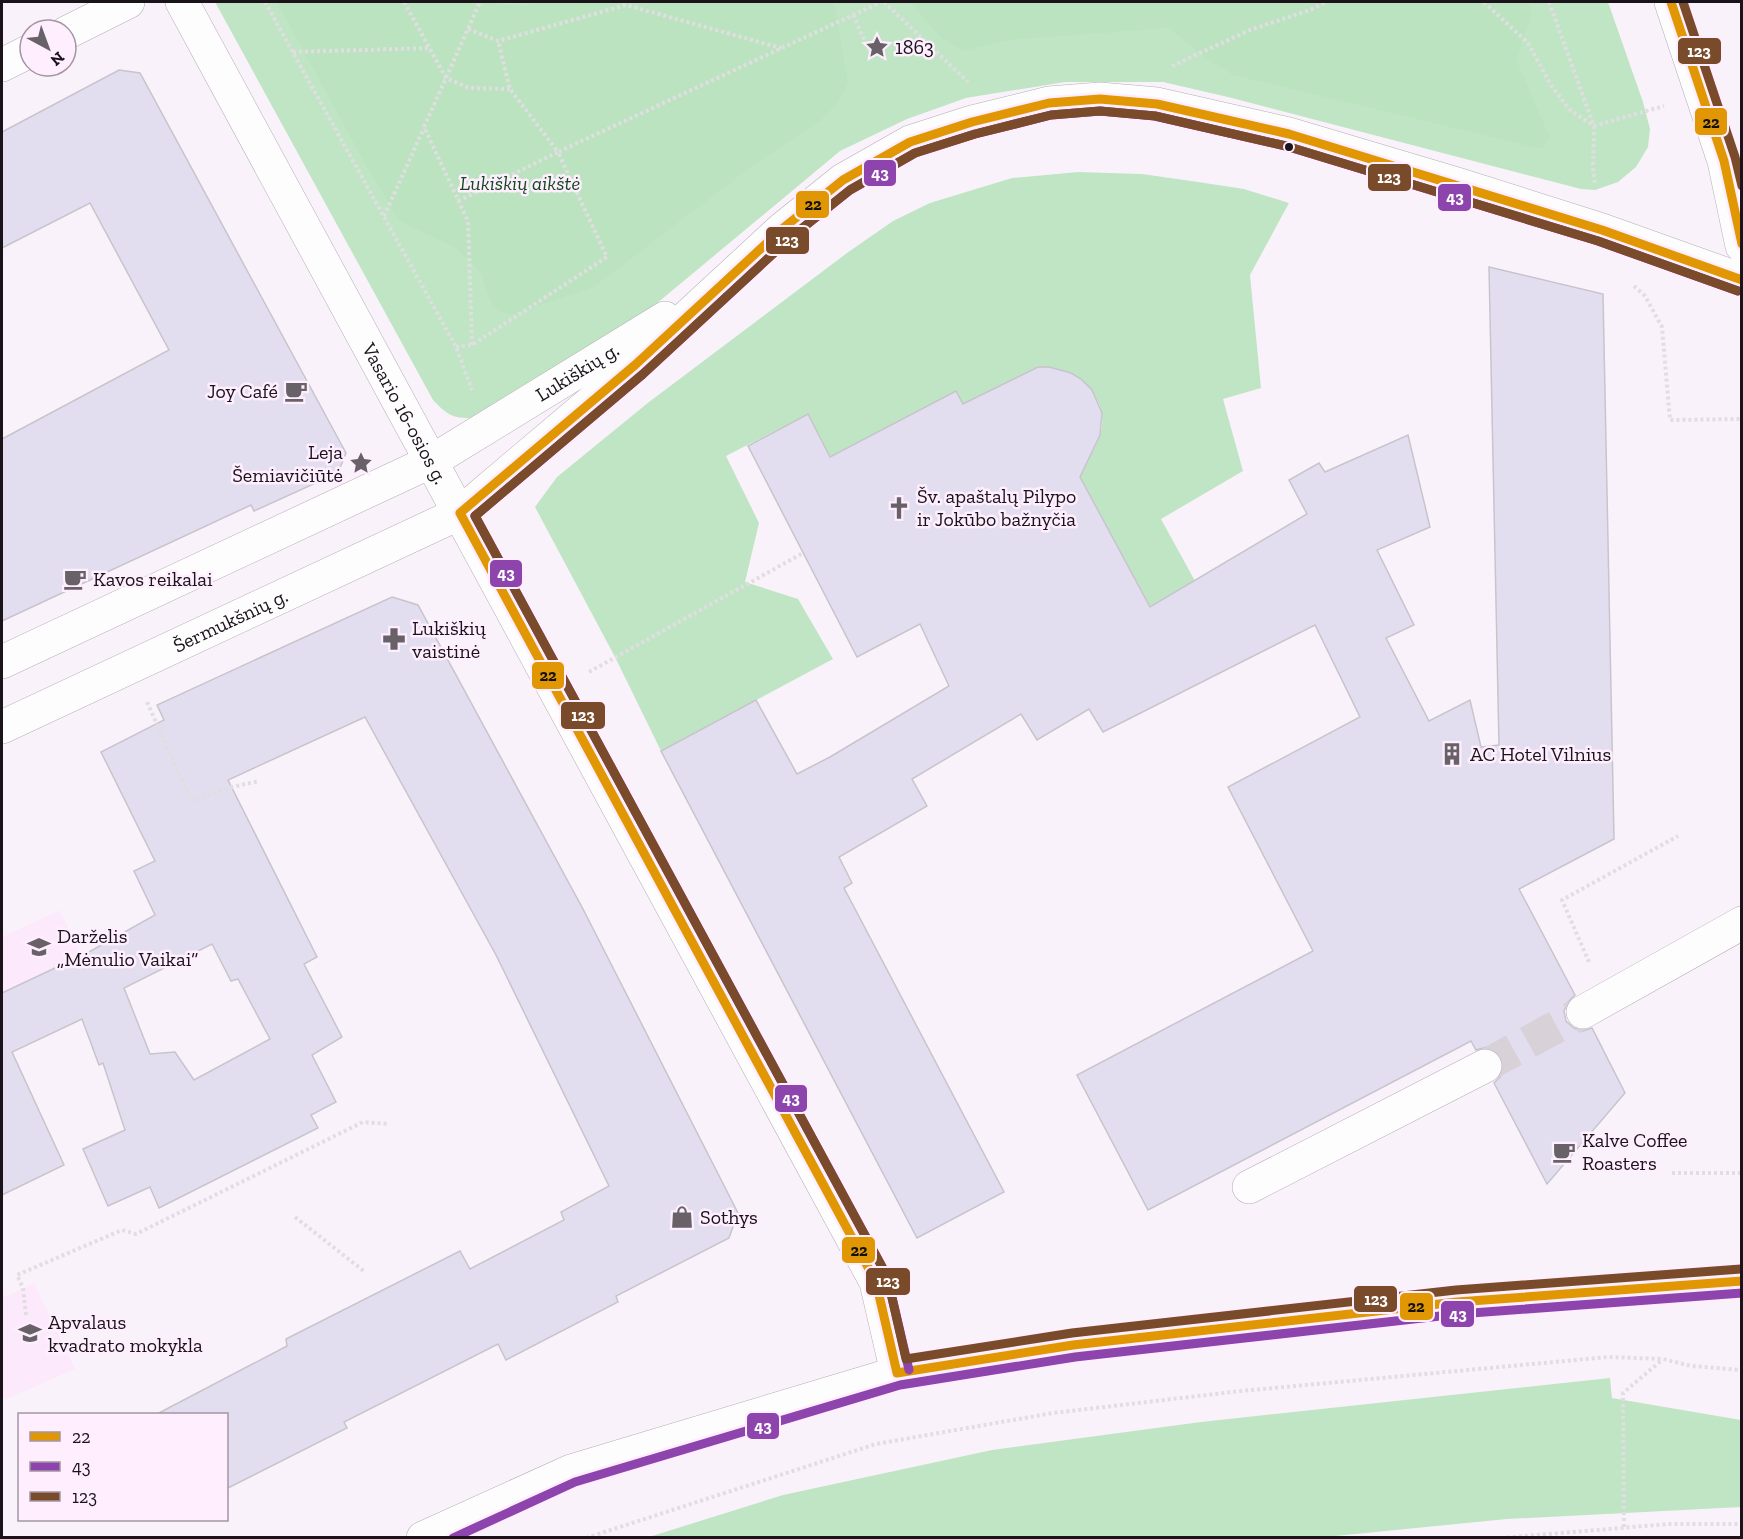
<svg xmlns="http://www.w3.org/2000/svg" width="1743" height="1539" font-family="'Zilla Slab',serif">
<rect width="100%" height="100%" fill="#faf2fa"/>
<g fill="#fceafc">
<path d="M60 910 81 956 2 993V937Z"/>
<path d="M34 1283 75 1369 5 1400 2 1394V1291L5 1297Z"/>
</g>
<g fill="#c0e5c5">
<path d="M215 2H1608L1643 102 1650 129 1648 147 1636 167 1618 182 1595 190 1581 189 1232 98 1163 82H1065L966 98 907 119 840 151 626 329 476 418C454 419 448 416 433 400Z"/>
<path d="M1078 172 1142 174 1198 182 1244 189 1289 203 1250 275 1261 388 1223 399 1243 471 1161 519 1195 581 1150 607 1076 471C1104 445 1115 409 1082 382 1069 372 1055 367 1038 367L963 404 956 392 830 457 808 414 726 456 759 523 745 582 798 599 833 659 661 751 615 657 535 507 557 477 649 402 847 253 893 221 930 203 1012 178Z"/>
<path d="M1610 1378 1612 1398 1741 1420V1507L1507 1519 1315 1538 649 1537 783 1495 992 1450 1201 1422Z"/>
</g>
<g fill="#bbe3c0">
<path d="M277 2H484L523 6 533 2H834L848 83 837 104 821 120 751 167 594 287 511 315 499 312 489 299 480 271 454 247 399 221 365 164Z"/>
<path d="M910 2H1528L1532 14 1516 59 1550 138 1542 149 1233 75 1202 55 1169 28 1009 40 962 51 941 38Z"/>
</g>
<g fill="#e2deef" stroke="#c7c4cc" stroke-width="1.5" fill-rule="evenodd">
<path d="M119 70 140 73 346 453 338 473 254 511 251 505 2 621V439L169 350 90 203 2 248V132Z"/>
<path d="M1489 267 1603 294 1614 839 1519 889 1575 995 1567 1003 1564 1011 1566 1021 1574 1028 1583 1031 1592 1028 1625 1093 1547 1184 1494 1083 1500 1077 1504 1068 1501 1057 1495 1050 1487 1047 1476 1050 1471 1041 1148 1210 1077 1075 1313 951 1228 787 1360 717 1315 625 1103 732 1089 709 1037 740 1021 714 912 779 927 806 839 857 852 883 844 888 1004 1192 917 1238 661 751 756 700 797 774 830 757 949 686 920 624 857 657 748 446 808 414 830 457 956 391 963 404 1038 367H1049L1071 373 1081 379 1092 390 1102 413 1100 435 1080 477 1150 607 1307 514 1289 480 1319 463 1325 472 1408 435 1430 527 1377 550 1414 625 1386 638 1429 721 1470 700 1481 747 1499 745Z"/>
<path d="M392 597 418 605 583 909 738 1213 729 1238 616 1296 618 1302 506 1360 498 1344 344 1422 347 1428 226 1489V1414H157L287 1346 286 1339 460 1251 470 1269 564 1220 561 1212 609 1186 496 955 365 717 228 780 317 957 304 964 342 1037 312 1055 336 1102 311 1115 318 1128 159 1208 150 1187 108 1206 83 1149 125 1130 103 1063 99 1065 82 1019 12 1052 64 1165 2 1195V993L89 952 155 915 134 871 155 861 101 752 164 720 157 705ZM212 944 231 981 238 979 270 1039 194 1080 175 1052 150 1054 124 988Z"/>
</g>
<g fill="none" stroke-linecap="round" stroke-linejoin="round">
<path stroke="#d8d1d8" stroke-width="33" stroke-dasharray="33 16" stroke-linecap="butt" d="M1485 1066 1583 1012"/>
<g stroke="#b5aeb5" stroke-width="34">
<g id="minor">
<path d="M66 33 128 2"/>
<path d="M2 65 30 51"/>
<path id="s1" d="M2 662 432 461 665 318"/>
<path id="s2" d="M2 727 460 513 635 365 782 229 843 180 910 142 972 122 1049 103 1100 99 1157 104 1289 134 1457 184 1602 230 1742 280"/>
<path d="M1583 1012 1742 923"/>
<path d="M1249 1187 1485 1066"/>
</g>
</g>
<g stroke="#b5aeb5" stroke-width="34">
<g id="major">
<path id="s3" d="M182 2 876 1282 897 1373"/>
<path d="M1671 2 1724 161 1742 246"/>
<path d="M423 1538 571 1471 897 1373 1073 1345 1457 1302 1742 1281"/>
</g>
</g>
<g stroke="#e0dee0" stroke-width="4" stroke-dasharray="3 3" stroke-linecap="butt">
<path d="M265 2 456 347 472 390"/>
<path d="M404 2 446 78 469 88 510 89"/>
<path d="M884 2 968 82"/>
<path d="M1484 2 1528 43 1552 87 1570 110 1594 126 1664 106"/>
<path d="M1549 2 1594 126 1593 169 1595 185"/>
<path d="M853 15 870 52"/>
<path d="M468 29 498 41 626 5 781 48"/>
<path d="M293 52 430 48"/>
<path d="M1172 66 1250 30 1310 10 1326 2"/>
<path d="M458 201 558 152 510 89 498 41"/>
<path d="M384 216 424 128"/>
<path d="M1634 286 1645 296 1662 327 1670 420 1742 419"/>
<path d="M472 345 468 221 424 127 480 2"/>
<path d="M456 347 472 345 607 257 558 152 881 2"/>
<path d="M589 672 803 553"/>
<path d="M147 702 191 801 228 788 259 781"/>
<path d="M1589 962 1562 900 1678 836"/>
<path d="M1672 1173H1742"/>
<path d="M295 1217 365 1272"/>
<path d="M26 1315 23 1288 17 1275 122 1230 136 1234 363 1122 389 1124"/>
<path d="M1624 1527 1623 1393 1662 1360"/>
<path d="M586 1538 876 1444 1053 1413 1241 1391 1608 1357 1663 1359 1691 1366 1742 1370"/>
<path d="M1501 1538 1667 1524H1742"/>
</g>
<use href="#minor" stroke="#fefdfe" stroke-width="33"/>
<use href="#major" stroke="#fefdfe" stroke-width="33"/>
<g stroke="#feeefe" stroke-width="14">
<g id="bus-1">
<path d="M1671 2 1724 161 1742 244"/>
<path d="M1742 280 1602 230 1289 134 1157 104 1100 99 1049 103 972 122 910 142 843 180 782 229 635 365 460 513 876 1282 897 1373 1073 1345 1457 1302 1742 1281"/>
</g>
</g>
<g stroke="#feeefe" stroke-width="14">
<g id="bus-2">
<path d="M909 1370 887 1276 475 516 643 374 790 238 850 190 915 153 975 134 1051 115 1100 111 1155 116 1286 146 1598 241 1738 291"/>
<path d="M453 1538 575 1482 900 1385 1075 1357 1458 1314 1742 1293"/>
</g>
</g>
<g stroke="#feeefe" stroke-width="14">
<g id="bus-3">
<path d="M1683 2 1735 157 1742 186"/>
<path d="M1738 291 1598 241 1286 146 1155 116 1100 111 1051 115 975 134 915 153 850 190 790 238 643 374 475 516 887 1276 906 1359 1072 1333 1456 1290 1741 1269"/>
</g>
</g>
<use href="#bus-1" stroke="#e19703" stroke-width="9"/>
<use href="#bus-2" stroke="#8e44ad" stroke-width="9"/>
<use href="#bus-3" stroke="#7a4b2a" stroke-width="9"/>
</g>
<defs>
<g id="sight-bare" transform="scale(1.8)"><path d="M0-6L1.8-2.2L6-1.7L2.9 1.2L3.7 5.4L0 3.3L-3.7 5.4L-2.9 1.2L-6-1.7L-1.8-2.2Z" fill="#686168" stroke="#feeefe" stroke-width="2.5" paint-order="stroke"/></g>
<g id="cafe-bare" transform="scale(1.8)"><path d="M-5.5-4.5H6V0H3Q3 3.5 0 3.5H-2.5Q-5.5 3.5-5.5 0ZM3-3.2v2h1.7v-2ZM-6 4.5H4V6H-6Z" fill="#686168" stroke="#feeefe" stroke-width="2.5" paint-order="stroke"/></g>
<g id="church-bare" transform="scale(1.8)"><path d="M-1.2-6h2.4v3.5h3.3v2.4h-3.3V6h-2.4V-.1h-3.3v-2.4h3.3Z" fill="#686168" stroke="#feeefe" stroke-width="2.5" paint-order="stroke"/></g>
<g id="pharmacy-bare" transform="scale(1.8)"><path d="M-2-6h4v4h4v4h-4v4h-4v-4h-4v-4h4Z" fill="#686168" stroke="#feeefe" stroke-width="2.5" paint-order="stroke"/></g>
<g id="building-bare" transform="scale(1.8)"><path d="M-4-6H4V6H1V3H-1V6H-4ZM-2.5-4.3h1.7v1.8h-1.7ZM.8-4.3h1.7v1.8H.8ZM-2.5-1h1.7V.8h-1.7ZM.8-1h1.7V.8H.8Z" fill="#686168" stroke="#feeefe" stroke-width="2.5" paint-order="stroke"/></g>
<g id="school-bare" transform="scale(1.8)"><path d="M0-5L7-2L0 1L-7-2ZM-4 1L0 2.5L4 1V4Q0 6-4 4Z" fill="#686168" stroke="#feeefe" stroke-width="2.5" paint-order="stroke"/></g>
<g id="shop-bare" transform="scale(1.8)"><path d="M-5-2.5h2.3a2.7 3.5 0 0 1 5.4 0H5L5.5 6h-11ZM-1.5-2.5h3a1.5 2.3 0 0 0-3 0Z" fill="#686168" stroke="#feeefe" stroke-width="2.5" paint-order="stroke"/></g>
</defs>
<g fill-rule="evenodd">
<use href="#sight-bare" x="877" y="47"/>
<use href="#cafe-bare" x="296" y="391"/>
<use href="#sight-bare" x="361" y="463"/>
<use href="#church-bare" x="899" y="508"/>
<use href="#cafe-bare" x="75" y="579"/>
<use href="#pharmacy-bare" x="394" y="639"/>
<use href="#building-bare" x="1452" y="754"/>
<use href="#school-bare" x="39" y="947"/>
<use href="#cafe-bare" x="1564" y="1152"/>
<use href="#shop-bare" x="682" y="1217"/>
<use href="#school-bare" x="30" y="1333"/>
</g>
<circle fill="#1a131a" stroke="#feeefe" stroke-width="2" cx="1289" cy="147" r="5"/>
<g text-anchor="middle" stroke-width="5" stroke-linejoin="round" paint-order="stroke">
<g font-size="20" fill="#1a131a" stroke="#feeefe" text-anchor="start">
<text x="895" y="54">1863</text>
<text x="278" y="398" text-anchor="end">Joy Café</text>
<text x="343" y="459" text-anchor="end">Leja<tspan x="343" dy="23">Šemiavičiūtė</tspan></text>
<text x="917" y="503">Šv. apaštalų Pilypo<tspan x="917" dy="23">ir Jokūbo bažnyčia</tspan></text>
<text x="93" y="586">Kavos reikalai</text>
<text x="412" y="635">Lukiškių<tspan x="412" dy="23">vaistinė</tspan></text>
<text x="1470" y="761">AC Hotel Vilnius</text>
<text x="57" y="943">Darželis<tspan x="57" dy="23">„Mėnulio Vaikai“</tspan></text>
<text x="1582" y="1147">Kalve Coffee<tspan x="1582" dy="23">Roasters</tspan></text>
<text x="700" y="1224">Sothys</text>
<text x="48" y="1329">Apvalaus<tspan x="48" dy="23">kvadrato mokykla</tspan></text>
</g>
<g font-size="20" font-style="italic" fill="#11491d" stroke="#feeefe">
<text x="520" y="190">Lukiškių aikštė</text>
</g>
<g font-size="20" fill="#1a131a" stroke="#feeefe">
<text dy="7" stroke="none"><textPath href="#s1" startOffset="645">Lukiškių g.</textPath></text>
<text dy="7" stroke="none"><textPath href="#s3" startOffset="468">Vasario 16-osios g.</textPath></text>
<text dy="7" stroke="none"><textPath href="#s2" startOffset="252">Šermukšnių g.</textPath></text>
</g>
</g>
<g stroke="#feeefe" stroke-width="2">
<rect x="1677" y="37" width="45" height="28" rx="6" fill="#7a4b2a"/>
<rect x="1694" y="107" width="34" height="29" rx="6" fill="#e19703"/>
<rect x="863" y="159" width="34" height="28" rx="6" fill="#8e44ad"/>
<rect x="1367" y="163" width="45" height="29" rx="6" fill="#7a4b2a"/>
<rect x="1437" y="183" width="35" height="29" rx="6" fill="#8e44ad"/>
<rect x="795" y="190" width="35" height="29" rx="6" fill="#e19703"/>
<rect x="765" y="226" width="45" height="29" rx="6" fill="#7a4b2a"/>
<rect x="489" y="559" width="34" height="29" rx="6" fill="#8e44ad"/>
<rect x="531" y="661" width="34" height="29" rx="6" fill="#e19703"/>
<rect x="560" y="701" width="46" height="29" rx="6" fill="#7a4b2a"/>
<rect x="774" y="1084" width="34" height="29" rx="6" fill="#8e44ad"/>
<rect x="841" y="1236" width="35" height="28" rx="6" fill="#e19703"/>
<rect x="865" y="1267" width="46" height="29" rx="6" fill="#7a4b2a"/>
<rect x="1353" y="1285" width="45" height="28" rx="6" fill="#7a4b2a"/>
<rect x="1399" y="1292" width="35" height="29" rx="6" fill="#e19703"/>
<rect x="1440" y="1300" width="35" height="28" rx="6" fill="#8e44ad"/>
<rect x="746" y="1412" width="34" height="28" rx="6" fill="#8e44ad"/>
</g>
<g font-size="16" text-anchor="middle" font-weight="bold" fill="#fff">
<text x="1699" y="57">123</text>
<text x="880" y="179">43</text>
<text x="1389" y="183">123</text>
<text x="1455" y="203">43</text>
<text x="787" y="246">123</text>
<text x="506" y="579">43</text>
<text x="583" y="721">123</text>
<text x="791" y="1104">43</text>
<text x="888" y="1287">123</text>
<text x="1376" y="1305">123</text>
<text x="1458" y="1320">43</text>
<text x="763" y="1432">43</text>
</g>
<g font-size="16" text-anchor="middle" font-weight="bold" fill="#111">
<text x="1711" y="128">22</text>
<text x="813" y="210">22</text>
<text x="548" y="681">22</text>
<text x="859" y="1256">22</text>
<text x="1416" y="1312">22</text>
</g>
<rect width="1743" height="1539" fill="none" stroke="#1a131a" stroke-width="6"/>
<rect x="18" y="1413" width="210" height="108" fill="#feeefe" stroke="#a396a3" stroke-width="1.5"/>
<rect x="30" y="1432" width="30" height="9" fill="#e19703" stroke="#a396a3" stroke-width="1.5"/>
<text x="72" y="1443" font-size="18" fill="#1a131a">22</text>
<rect x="30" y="1462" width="30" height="9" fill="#8e44ad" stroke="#a396a3" stroke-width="1.5"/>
<text x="72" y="1473" font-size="18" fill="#1a131a">43</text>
<rect x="30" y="1492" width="30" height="9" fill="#7a4b2a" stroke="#a396a3" stroke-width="1.5"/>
<text x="72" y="1503" font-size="18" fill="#1a131a">123</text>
<g transform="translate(48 48) rotate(139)"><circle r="28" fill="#feeefe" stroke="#a396a3" stroke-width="1.5"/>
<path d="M0-4.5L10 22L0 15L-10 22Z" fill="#686168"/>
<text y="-9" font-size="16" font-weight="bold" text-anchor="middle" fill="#1a131a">N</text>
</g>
</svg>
